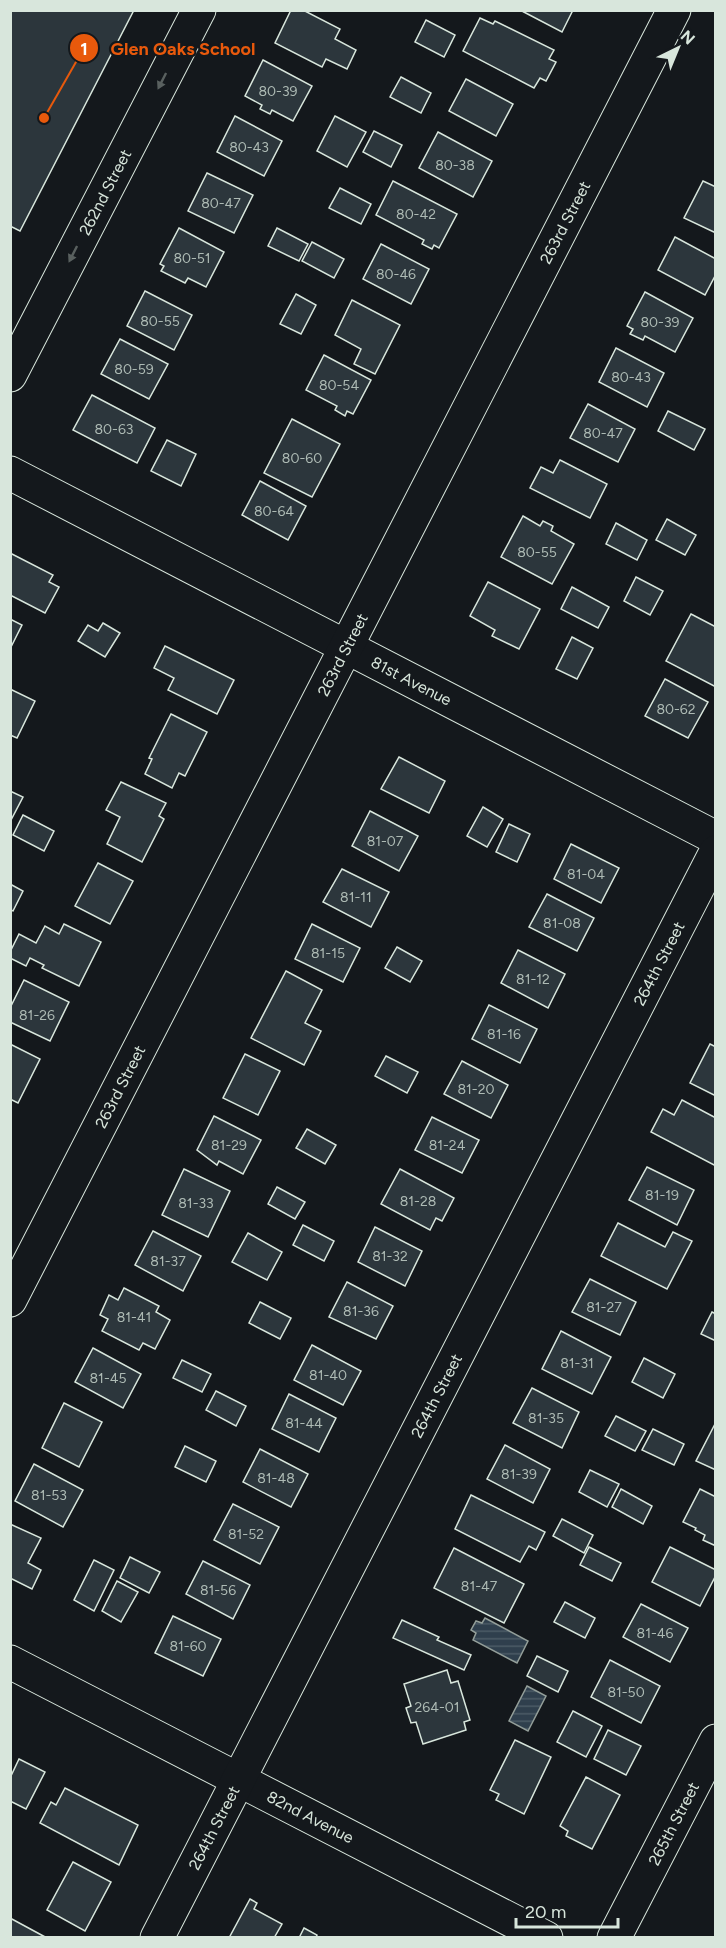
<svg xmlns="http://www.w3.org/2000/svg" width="726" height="1948" font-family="Figtree,sans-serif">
<defs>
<pattern id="water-rules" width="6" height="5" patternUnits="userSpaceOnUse" patternTransform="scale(1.5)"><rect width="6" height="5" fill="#2f3f4d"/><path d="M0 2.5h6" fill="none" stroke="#4c5b66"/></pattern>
</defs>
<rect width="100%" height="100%" fill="#14181c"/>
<g fill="url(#water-rules)" stroke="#939e99" stroke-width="1.5">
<path d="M485 1618 528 1641 517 1663 473 1640 476 1633 471 1630 476 1621 482 1623Z"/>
<path d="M527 1686 546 1696 528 1731 509 1721Z"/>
</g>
<g fill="#2c363c" stroke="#d8e6dc" stroke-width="1.5">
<path d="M10 10H134L20 231 10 226Z"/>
<path d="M291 10H303L340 29 335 39 356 50 347 69 326 59 322 67 275 43Z"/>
<path d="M520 10H573L562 32Z"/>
<path d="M480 18 493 24 495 21 554 50 549 59 556 62 546 81 540 78 534 88 463 51Z"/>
<path d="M426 20 455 35 444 57 415 42Z"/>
<path d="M263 60 312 86 293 121 272 110 270 114 260 109 262 105 245 96Z"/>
<path d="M401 77 431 93 421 113 390 97Z"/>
<path d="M466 79 513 104 496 136 449 111Z"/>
<path d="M235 116 282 141 264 176 217 152Z"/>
<path d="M335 116 366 132 347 167 317 151Z"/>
<path d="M374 131 402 145 391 167 363 152Z"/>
<path d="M438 132 492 161 473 197 419 168Z"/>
<path d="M207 173 253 195 234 233 188 211Z"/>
<path d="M393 181 457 214 439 248 434 245 432 249 422 244 424 240 376 215Z"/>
<path d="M703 181 716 187V233L684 218Z"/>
<path d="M340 188 371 204 361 224 329 208Z"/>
<path d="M179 228 224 252 206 287 188 278 185 283 161 271 164 266 160 264Z"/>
<path d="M277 228 308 244 299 261 268 246Z"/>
<path d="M675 237 716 259V274L705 295 658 270Z"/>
<path d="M312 242 344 259 334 278 302 261Z"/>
<path d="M381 244 429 269 411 304 363 279Z"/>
<path d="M145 291 192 315 174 350 127 326Z"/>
<path d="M645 292 693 318 675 352 645 336 643 340 630 334 633 329 627 326Z"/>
<path d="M296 294 316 305 301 334 280 324Z"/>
<path d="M352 300 400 325 375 374 354 364 361 349 335 335Z"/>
<path d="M120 339 168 364 149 399 101 374Z"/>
<path d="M616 348 664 373 647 407 599 382Z"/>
<path d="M324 355 371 380 353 414 347 411 345 416 335 410 337 406 306 390Z"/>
<path d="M92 395 155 428 137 463 73 430Z"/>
<path d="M588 404 635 429 618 462 570 438Z"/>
<path d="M668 411 705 429 694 450 658 431Z"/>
<path d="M292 419 340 444 312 497 264 473Z"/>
<path d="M167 440 196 454 181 486 151 471Z"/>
<path d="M560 460 607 484 590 518 530 488 541 467 553 473Z"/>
<path d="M260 481 306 506 288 540 242 515Z"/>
<path d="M523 516 540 526 543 521 553 526 551 531 574 544 552 584 501 557Z"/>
<path d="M667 519 696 535 685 555 656 540Z"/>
<path d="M616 523 647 540 637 560 606 544Z"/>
<path d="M10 553 53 575 49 582 59 587 45 613 10 595Z"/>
<path d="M636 577 663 591 650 615 624 601Z"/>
<path d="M488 582 540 609 519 649 492 636 495 630 470 616Z"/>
<path d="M572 587 609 607 598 628 561 609Z"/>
<path d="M691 614 716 627V687L666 661Z"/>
<path d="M10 619 22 625 10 649Z"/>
<path d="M103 623 120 633 105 657 78 641 88 625 98 631Z"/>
<path d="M572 637 593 648 577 679 556 669Z"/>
<path d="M165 646 234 680 217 714 168 690 174 678 154 668Z"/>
<path d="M665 679 708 702 688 738 645 716Z"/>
<path d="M10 689 35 701 17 738 10 735Z"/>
<path d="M171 714 207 732 185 776 179 773 172 788 145 774 152 759 149 758Z"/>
<path d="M399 757 445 781 429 813 381 789Z"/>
<path d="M121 782 166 803 159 816 164 819 142 862 107 844 120 817 106 810Z"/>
<path d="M10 791 23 797 11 820H10Z"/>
<path d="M483 807 503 819 487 847 467 836Z"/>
<path d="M370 811 418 836 399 871 352 846Z"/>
<path d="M23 815 54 831 44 851 13 835Z"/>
<path d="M509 824 530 834 517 862 496 852Z"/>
<path d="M571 844 619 868 601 903 554 879Z"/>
<path d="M98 863 133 881 110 924 75 906Z"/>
<path d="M342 869 389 892 371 927 323 902Z"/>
<path d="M10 884 23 891 13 911 10 909Z"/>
<path d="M547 894 594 918 577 951 529 927Z"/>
<path d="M64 924 101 942 79 986 42 968 44 965 30 958 26 966 10 958V952L19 934 36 943 45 926 59 934Z"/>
<path d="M312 924 360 948 343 982 295 959Z"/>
<path d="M397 947 422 961 410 982 385 968Z"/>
<path d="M518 950 565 974 548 1008 501 983Z"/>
<path d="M286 971 322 990 305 1023 321 1031 304 1065 251 1038Z"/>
<path d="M24 980 69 1002 50 1041 10 1022V1008Z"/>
<path d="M489 1005 537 1029 520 1063 472 1039Z"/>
<path d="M10 1044 40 1059 18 1103 10 1099Z"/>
<path d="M710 1044 716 1047V1096L690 1083Z"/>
<path d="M245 1054 280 1071 258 1115 223 1098Z"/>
<path d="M386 1056 418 1072 407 1093 375 1076Z"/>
<path d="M462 1061 508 1085 491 1118 444 1094Z"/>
<path d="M682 1100 716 1118V1166L651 1132 663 1109 674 1115Z"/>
<path d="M214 1116 261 1140 243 1174 219 1161 217 1165 197 1150Z"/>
<path d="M432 1117 479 1140 462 1173 415 1150Z"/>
<path d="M307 1129 336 1145 325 1164 296 1148Z"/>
<path d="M647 1167 694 1190 677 1225 629 1200Z"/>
<path d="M184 1169 230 1191 208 1237 162 1215Z"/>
<path d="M400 1169 454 1198 442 1221 436 1218 430 1230 381 1204Z"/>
<path d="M277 1187 305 1202 295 1219 268 1204Z"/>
<path d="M618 1223 665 1247 673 1232 692 1241 667 1289 601 1256Z"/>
<path d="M303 1225 334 1241 324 1261 293 1245Z"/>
<path d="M375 1227 422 1251 405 1286 358 1262Z"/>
<path d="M153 1231 201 1256 183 1291 135 1265Z"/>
<path d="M248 1233 282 1252 267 1280 232 1262Z"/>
<path d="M590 1279 636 1302 620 1335 572 1312Z"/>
<path d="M347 1282 393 1306 376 1339 329 1317Z"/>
<path d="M124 1288 159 1306 156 1312 170 1320 155 1349 143 1343 139 1350 102 1331 108 1319 100 1315 109 1295 118 1300Z"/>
<path d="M260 1302 291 1318 280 1339 249 1323Z"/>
<path d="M712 1312 716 1314V1341L701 1334Z"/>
<path d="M561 1331 611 1357 592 1394 542 1369Z"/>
<path d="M312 1345 361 1371 343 1405 294 1380Z"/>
<path d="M93 1348 141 1374 123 1408 75 1382Z"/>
<path d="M644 1358 675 1374 663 1398 632 1382Z"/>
<path d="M182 1360 211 1374 202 1392 173 1378Z"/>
<path d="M532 1388 579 1412 562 1448 513 1423Z"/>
<path d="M216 1391 246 1406 236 1426 206 1410Z"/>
<path d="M289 1394 336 1418 319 1452 272 1429Z"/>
<path d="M64 1403 102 1422 79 1467 42 1448Z"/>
<path d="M616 1416 646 1431 635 1451 605 1436Z"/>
<path d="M716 1422V1470L696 1461Z"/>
<path d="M653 1429 684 1444 674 1465 642 1450Z"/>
<path d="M505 1445 550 1469 533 1503 487 1479Z"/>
<path d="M185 1446 216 1461 206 1482 175 1467Z"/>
<path d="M260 1449 308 1474 291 1507 243 1482Z"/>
<path d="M34 1464 83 1490 63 1527 15 1501Z"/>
<path d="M590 1470 619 1484 607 1507 579 1492Z"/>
<path d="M621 1489 652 1506 643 1524 612 1507Z"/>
<path d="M700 1489 716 1497V1546L703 1540 705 1535 695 1530 696 1528 683 1522Z"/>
<path d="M471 1495 545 1532 536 1550 529 1546 520 1562 455 1529Z"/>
<path d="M233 1504 279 1527 260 1564 214 1540Z"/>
<path d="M562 1519 593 1535 584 1553 553 1536Z"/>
<path d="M10 1524 41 1538 28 1563 41 1570 32 1589 10 1578Z"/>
<path d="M589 1547 621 1563 612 1581 580 1565Z"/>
<path d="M670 1547 716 1570V1575L700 1606 652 1582Z"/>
<path d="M454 1548 524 1584 504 1623 434 1588Z"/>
<path d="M130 1557 160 1572 149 1593 120 1578Z"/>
<path d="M94 1560 114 1570 94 1611 74 1600Z"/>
<path d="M203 1561 250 1585 233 1619 186 1594Z"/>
<path d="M117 1581 138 1592 121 1622 102 1611Z"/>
<path d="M565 1602 595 1618 585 1638 554 1622Z"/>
<path d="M641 1604 688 1628 670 1662 623 1637Z"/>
<path d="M173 1616 221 1639 203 1676 155 1653Z"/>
<path d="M402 1620 439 1637 437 1640 471 1655 464 1670 393 1638Z"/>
<path d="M537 1656 568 1671 558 1692 527 1676Z"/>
<path d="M610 1660 660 1686 641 1723 591 1697Z"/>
<path d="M447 1670 451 1683 458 1681 470 1720 464 1722 466 1730 423 1744 416 1722 411 1723 406 1708 411 1706 404 1684Z"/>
<path d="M573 1711 602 1726 586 1757 557 1742Z"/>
<path d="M608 1730 641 1746 626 1775 594 1759Z"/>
<path d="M515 1740 551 1757 524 1814 496 1800 499 1794 490 1790Z"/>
<path d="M19 1759 45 1772 26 1809 10 1801V1778Z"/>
<path d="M586 1777 620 1795 592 1849 566 1836 568 1831 560 1826Z"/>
<path d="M65 1788 138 1825 119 1865 40 1823 51 1802 56 1805Z"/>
<path d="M73 1862 111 1882 85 1931 47 1910Z"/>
<path d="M250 1899 257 1903 254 1909 282 1924 274 1938H229Z"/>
<path d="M10 1918 47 1938H10Z"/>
<path d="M304 1928 317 1935 316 1938H299Z"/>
</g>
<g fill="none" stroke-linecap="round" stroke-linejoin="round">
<g stroke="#d8e6dc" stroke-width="35">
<g id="minor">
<path id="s1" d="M10 375 199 10"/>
<path id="s2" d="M10 473 716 838"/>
<path id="s3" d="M10 1300 674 10"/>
<path id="s4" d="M10 1662 546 1938"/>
<path id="s5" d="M157 1938 716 852"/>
<path id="s6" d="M614 1938 716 1741"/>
</g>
</g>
<use href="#minor" stroke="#14181c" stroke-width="33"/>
</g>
<defs><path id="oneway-solid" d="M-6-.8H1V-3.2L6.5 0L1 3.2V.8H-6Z" transform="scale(1.5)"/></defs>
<g fill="#59605f">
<use href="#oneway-solid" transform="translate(162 81) rotate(117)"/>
<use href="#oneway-solid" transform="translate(73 254) rotate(117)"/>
</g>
<g text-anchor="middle" stroke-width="4.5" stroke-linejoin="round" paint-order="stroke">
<g font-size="14" fill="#adbab4">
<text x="278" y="96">80-39</text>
<text x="249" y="152">80-43</text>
<text x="455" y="170">80-38</text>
<text x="221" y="208">80-47</text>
<text x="416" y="219">80-42</text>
<text x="192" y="263">80-51</text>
<text x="396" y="279">80-46</text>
<text x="160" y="326">80-55</text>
<text x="660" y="327">80-39</text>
<text x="134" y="374">80-59</text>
<text x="631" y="382">80-43</text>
<text x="339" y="390">80-54</text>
<text x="114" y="434">80-63</text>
<text x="603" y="438">80-47</text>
<text x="302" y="463">80-60</text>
<text x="274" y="516">80-64</text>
<text x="537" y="557">80-55</text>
<text x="676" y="714">80-62</text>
<text x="385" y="846">81-07</text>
<text x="586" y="879">81-04</text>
<text x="356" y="902">81-11</text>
<text x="562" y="928">81-08</text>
<text x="328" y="958">81-15</text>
<text x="533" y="984">81-12</text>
<text x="37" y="1020">81-26</text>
<text x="504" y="1039">81-16</text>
<text x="476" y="1094">81-20</text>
<text x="229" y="1150">81-29</text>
<text x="447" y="1150">81-24</text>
<text x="662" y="1200">81-19</text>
<text x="418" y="1206">81-28</text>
<text x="196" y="1208">81-33</text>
<text x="390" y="1261">81-32</text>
<text x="168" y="1266">81-37</text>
<text x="604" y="1312">81-27</text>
<text x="361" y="1316">81-36</text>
<text x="134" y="1322">81-41</text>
<text x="577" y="1368">81-31</text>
<text x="328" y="1380">81-40</text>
<text x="108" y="1383">81-45</text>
<text x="546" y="1423">81-35</text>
<text x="304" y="1428">81-44</text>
<text x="519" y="1479">81-39</text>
<text x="276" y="1483">81-48</text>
<text x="49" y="1500">81-53</text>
<text x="246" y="1539">81-52</text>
<text x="479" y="1591">81-47</text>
<text x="218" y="1595">81-56</text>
<text x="655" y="1638">81-46</text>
<text x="188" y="1651">81-60</text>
<text x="626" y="1697">81-50</text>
<text x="437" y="1712">264-01</text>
</g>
<g font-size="16" fill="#d8e6dc" stroke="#14181c">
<text dy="6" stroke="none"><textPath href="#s1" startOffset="206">262nd Street</textPath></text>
<text dy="6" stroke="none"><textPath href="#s3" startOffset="1212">263rd Street</textPath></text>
<text dy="6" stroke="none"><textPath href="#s3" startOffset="726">263rd Street</textPath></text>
<text dy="6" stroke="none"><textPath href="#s2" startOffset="452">81st Avenue</textPath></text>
<text dy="6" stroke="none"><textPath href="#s5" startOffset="1096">264th Street</textPath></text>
<text dy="6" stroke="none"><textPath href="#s3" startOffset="240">263rd Street</textPath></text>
<text dy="6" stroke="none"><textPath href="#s5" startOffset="610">264th Street</textPath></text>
<text dy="6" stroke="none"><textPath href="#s4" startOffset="338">82nd Avenue</textPath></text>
<text dy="6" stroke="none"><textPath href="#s6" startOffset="129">265th Street</textPath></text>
<text dy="6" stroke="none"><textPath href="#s5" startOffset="124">264th Street</textPath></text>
</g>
</g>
<path fill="none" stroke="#e8590c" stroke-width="2" d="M44 118L84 48"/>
<g fill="#e8590c" stroke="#14181c" stroke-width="2">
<circle cx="44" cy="118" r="6"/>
<circle cx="84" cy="48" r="15"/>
</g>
<g font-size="18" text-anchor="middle" font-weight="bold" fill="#fff">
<text x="84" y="55">1</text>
</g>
<g font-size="18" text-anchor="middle" font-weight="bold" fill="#e8590c" stroke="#14181c" stroke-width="4.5" stroke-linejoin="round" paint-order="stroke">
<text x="183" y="55">Glen Oaks School</text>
</g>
<rect width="726" height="1948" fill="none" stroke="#d8e6dc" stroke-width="24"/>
<g transform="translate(678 48) rotate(43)" stroke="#14181c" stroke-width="4.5" paint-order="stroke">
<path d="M0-4.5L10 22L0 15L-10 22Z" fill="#d8e6dc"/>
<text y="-9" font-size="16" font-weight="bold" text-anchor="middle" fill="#d8e6dc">N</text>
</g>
<path d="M516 1918v9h102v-9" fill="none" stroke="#d8e6dc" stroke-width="3"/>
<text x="525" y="1918" font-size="18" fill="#d8e6dc" stroke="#14181c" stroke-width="4.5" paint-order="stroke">20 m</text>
</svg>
